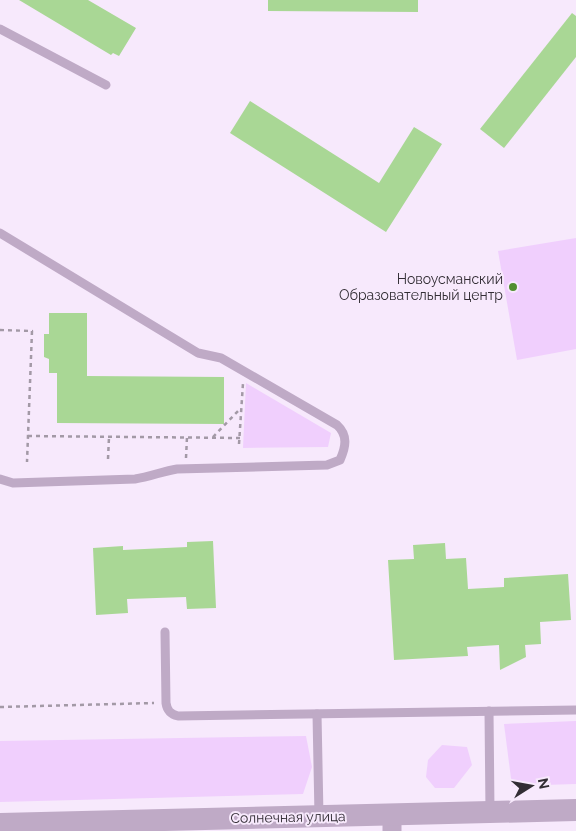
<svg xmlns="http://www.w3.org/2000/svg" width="576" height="831" font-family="Raleway,sans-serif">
<rect width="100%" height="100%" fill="#f7e9fc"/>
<g fill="#f0cffd">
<path d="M576 238V349L517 360 498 251Z"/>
<path d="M246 383 331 433 328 447 243 448Z"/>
<path d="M576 721V784L512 786 504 724Z"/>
<path d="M306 736 312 767 303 794 0 802V741Z"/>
<path d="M442 745 467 747 472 765 454 788H435L426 777 428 760Z"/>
</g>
<g fill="#a9d795">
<path d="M19 0H88L136 28 119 56 113 53 111 55Z"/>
<path d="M268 0H418V12L268 11Z"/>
<path d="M572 13 576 16V57L504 148 480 129Z"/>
<path d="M250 101 379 183 414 127 442 144 386 232 230 133Z"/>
<path d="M49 313H87V376L224 377V424L57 423V373H49V359L44 357V334H49Z"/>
<path d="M213 541 216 608 187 609 186 597 127 599 128 613 96 615 93 548 123 546V550L187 547V542Z"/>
<path d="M445 543 446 559 466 558 468 589 504 587V578L568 574 571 620 540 622 541 644 525 645 526 657 500 670 499 645 467 647 468 656 394 660 388 560 414 559 413 545Z"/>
</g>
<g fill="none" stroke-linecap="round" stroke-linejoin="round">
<g stroke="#a399a6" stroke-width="2.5" stroke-dasharray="4 4" stroke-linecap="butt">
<path d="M0 330 32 331 27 462"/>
<path d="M28 436 240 438"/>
<path d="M213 437 240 409"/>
<path d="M239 444 243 383"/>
<path d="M186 458 187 437"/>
<path d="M108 459 109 437"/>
<path d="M0 707 154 703"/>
</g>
<g stroke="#bfaac6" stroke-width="9">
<path d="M0 29 106 85"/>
<path d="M0 233 198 353 221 358 337 425C348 435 346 447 340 460L327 465 177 469C163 471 150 477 135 479L13 483 0 479"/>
<path d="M165 632 166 703C167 710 170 714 178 716L576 710"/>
<path d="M489 711 490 811"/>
<path d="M317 714 319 816"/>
</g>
<path stroke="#bfaac6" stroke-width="19" d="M392 815V831"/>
<path stroke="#bfaac6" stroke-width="22" d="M0 824 576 810"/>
</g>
<circle fill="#518f30" stroke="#f7e9fc" stroke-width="2" cx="513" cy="287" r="5"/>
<g text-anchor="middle" stroke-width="4" stroke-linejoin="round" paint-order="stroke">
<g font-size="14" fill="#322d34" stroke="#f7e9fc" text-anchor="end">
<text x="503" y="284">Новоусманский<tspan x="503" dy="16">Образовательный центр</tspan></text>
</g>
<g font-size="14" fill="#322d34" stroke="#f7e9fc">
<text transform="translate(288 817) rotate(-1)" y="5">Солнечная улица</text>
</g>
</g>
<g transform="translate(531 786) rotate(79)" stroke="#f7e9fc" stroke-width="4" paint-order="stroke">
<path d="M0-4L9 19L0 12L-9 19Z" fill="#322d34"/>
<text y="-8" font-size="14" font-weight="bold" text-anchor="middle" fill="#322d34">N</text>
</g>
</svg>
